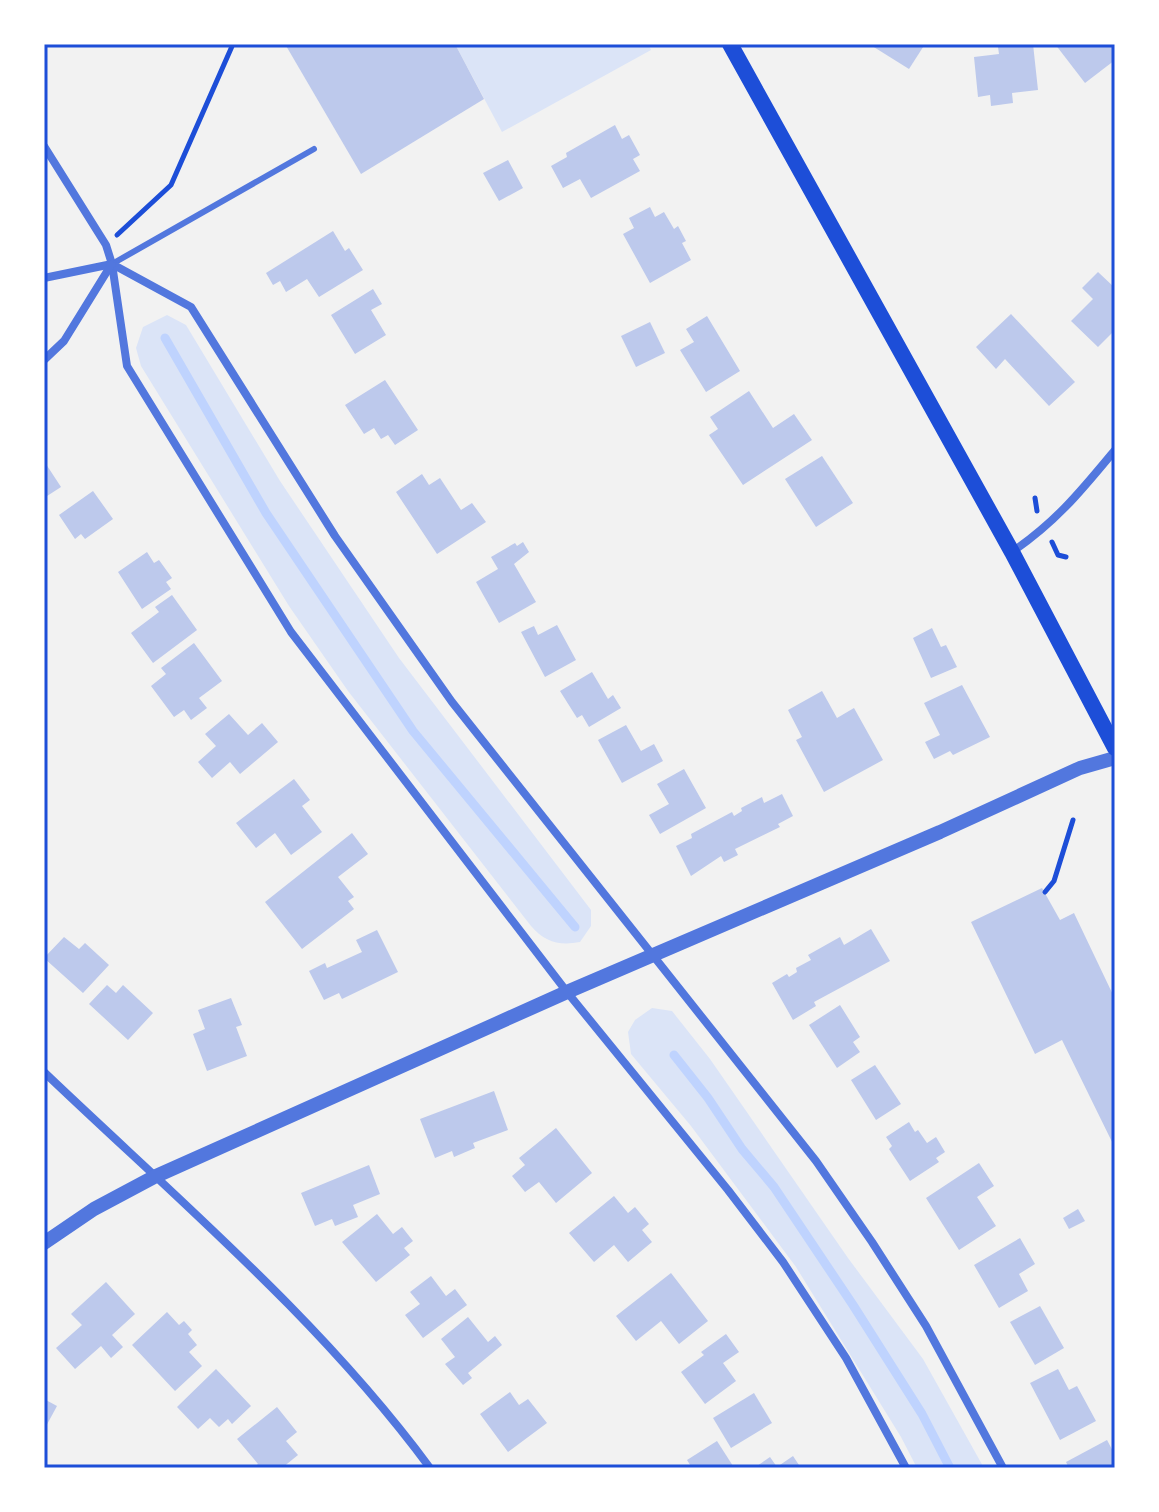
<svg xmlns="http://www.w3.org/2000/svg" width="1159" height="1512" font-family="'Titillium Web',sans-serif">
<rect width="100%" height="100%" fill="#f2f2f2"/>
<g fill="#dbe4f7">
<path d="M455 44H648L651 50 502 132Z"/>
<path d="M167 315 186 325 280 481 399 658 591 910V926L580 942C559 946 545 942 531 926L348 691 289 606 141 366 136 348 143 327Z"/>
<path d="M652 1008 672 1011 710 1059 848 1258 923 1359 984 1468H917L901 1437 796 1267 691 1126 631 1054 628 1032 635 1020Z"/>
</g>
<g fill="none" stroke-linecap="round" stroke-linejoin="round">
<g stroke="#bfd3fe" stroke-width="9">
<path d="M165 338 266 513 413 731 575 927"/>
<path d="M674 1055 708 1098 742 1149 774 1187 853 1305 922 1414 950 1468"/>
</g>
</g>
<g fill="#bdc9ec">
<path d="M285 44H455L484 99 361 174Z"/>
<path d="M869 44H925L909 69Z"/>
<path d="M1033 44 1038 90 1012 93 1013 103 991 106 990 95 978 97 974 57 999 54 998 47Z"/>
<path d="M1055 44H1115V60L1085 83Z"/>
<path d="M615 125 622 139 629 135 640 155 633 159 640 171 591 198 580 179 563 188 551 166 567 157 566 153Z"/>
<path d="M508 160 523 188 499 201 483 173Z"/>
<path d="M650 207 655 217 664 212 674 229 678 226 686 241 682 243 691 260 650 283 623 234 634 228 629 218Z"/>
<path d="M333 231 345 251 349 248 363 270 319 297 307 279 286 292 280 281 273 285 266 273Z"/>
<path d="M1098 272 1115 288V330L1098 347 1071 321 1093 299 1082 288Z"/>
<path d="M373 289 382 304 371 310 386 335 355 354 331 315Z"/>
<path d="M1011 314 1075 382 1049 406 1005 359 996 369 976 347Z"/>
<path d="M707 316 740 371 706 392 680 350 694 342 686 329Z"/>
<path d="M650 322 665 353 636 367 621 336Z"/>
<path d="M385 380 418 430 395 445 388 435 381 439 374 428 364 434 345 405Z"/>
<path d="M749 391 773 428 794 414 812 440 743 485 709 435 718 429 710 417Z"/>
<path d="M822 456 853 503 816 527 785 479Z"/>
<path d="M44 461 61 487 44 498Z"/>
<path d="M422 474 429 485 440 478 461 510 472 503 486 522 437 554 396 492Z"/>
<path d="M93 491 113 519 85 539 81 534 75 539 59 515Z"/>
<path d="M523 542 529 552 514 564 536 602 499 623 476 582 498 569 491 557 515 543 517 546Z"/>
<path d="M147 552 154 563 159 560 172 578 166 582 171 589 142 609 118 572Z"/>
<path d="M172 595 197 630 153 663 131 633 159 612 155 607Z"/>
<path d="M557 625 576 660 545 677 521 632 534 626 538 635Z"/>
<path d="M932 628 941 647 946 645 957 667 931 678 913 638Z"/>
<path d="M194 643 222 681 199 698 207 708 191 720 184 710 174 717 151 686 166 674 161 668Z"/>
<path d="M592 672 608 699 613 695 621 708 589 727 582 715 577 718 560 691Z"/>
<path d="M962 685 990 737 953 755 950 751 934 759 925 742 940 735 924 703Z"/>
<path d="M822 691 837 718 854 708 883 760 824 792 796 740 802 737 788 710Z"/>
<path d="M229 714 248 735 262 723 278 742 240 774 230 762 212 778 198 762 216 746 205 734Z"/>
<path d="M626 725 641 751 654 744 663 761 622 783 598 740Z"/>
<path d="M684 769 706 808 660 834 649 815 669 804 657 784Z"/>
<path d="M294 779 310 800 302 806 322 832 291 855 275 833 256 848 236 823Z"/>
<path d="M782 794 793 816 778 824 780 827 735 849 738 855 724 862 721 856 691 876 676 846 692 838 691 834 732 812 734 816 742 811 741 808 762 797 764 803Z"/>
<path d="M352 833 368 854 338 877 354 897 348 901 354 909 302 949 265 902Z"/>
<path d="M1042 888 1060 920 1074 913 1115 999V1148L1062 1040 1035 1054 971 922Z"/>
<path d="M871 929 890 961 814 1002 816 1006 793 1020 772 983 787 974 789 977 797 972 796 968 811 960 808 955 840 937 844 945Z"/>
<path d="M377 930 398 972 342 999 339 993 324 1000 309 971 325 963 327 968 362 952 356 940Z"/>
<path d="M64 937 79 949 85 943 109 965 83 993 44 958Z"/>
<path d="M107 985 116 993 123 985 153 1013 128 1040 89 1004Z"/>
<path d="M231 998 242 1025 236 1027 247 1056 207 1071 193 1034 205 1029 198 1010Z"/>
<path d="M840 1005 860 1037 853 1042 860 1052 837 1068 809 1025Z"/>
<path d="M875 1065 901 1104 876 1120 851 1080Z"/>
<path d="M494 1091 508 1130 473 1143 475 1148 454 1157 452 1151 435 1158 420 1119Z"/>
<path d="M909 1122 915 1132 918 1130 927 1143 936 1137 945 1152 936 1158 939 1162 910 1181 889 1149 892 1146 886 1137Z"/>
<path d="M556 1128 592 1173 556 1203 539 1182 525 1192 512 1176 525 1165 519 1158Z"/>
<path d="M979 1163 994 1186 977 1197 996 1226 959 1250 926 1198Z"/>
<path d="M369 1165 380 1194 353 1205 358 1217 335 1226 332 1219 315 1226 301 1193Z"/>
<path d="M614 1196 628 1213 635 1207 649 1224 642 1230 652 1242 628 1262 614 1245 594 1262 569 1233Z"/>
<path d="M1078 1209 1085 1221 1069 1229 1063 1218Z"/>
<path d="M377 1214 393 1234 402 1227 413 1241 404 1248 410 1255 376 1282 342 1242Z"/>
<path d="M1020 1238 1035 1264 1019 1274 1028 1291 999 1308 974 1265Z"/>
<path d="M671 1273 708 1321 679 1344 661 1321 636 1341 616 1316Z"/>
<path d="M431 1276 446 1296 455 1289 467 1305 423 1338 405 1315 420 1304 410 1292Z"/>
<path d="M106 1282 135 1314 112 1335 123 1347 111 1358 101 1346 75 1369 56 1348 82 1325 71 1314Z"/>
<path d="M1040 1306 1064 1348 1035 1365 1010 1322Z"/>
<path d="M167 1312 179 1325 184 1321 192 1330 188 1334 197 1345 189 1352 202 1366 175 1391 132 1345Z"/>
<path d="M468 1317 488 1342 495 1336 502 1345 468 1373 472 1378 463 1385 445 1364 455 1357 441 1339Z"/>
<path d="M726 1334 739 1352 723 1363 736 1381 705 1404 681 1372 704 1355 701 1352Z"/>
<path d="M216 1369 251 1406 232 1424 228 1419 219 1427 210 1418 198 1429 177 1407Z"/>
<path d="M1058 1369 1069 1390 1077 1386 1096 1421 1060 1440 1030 1383Z"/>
<path d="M510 1392 519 1405 528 1399 547 1423 508 1452 480 1414Z"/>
<path d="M754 1393 772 1423 731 1448 713 1418Z"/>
<path d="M44 1399 57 1406 44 1430Z"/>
<path d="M277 1407 297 1432 286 1441 298 1455 282 1468H253L258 1464 237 1439Z"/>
<path d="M1107 1440 1115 1455V1468H1069L1066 1462Z"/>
<path d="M717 1441 733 1466 692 1468 687 1460Z"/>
<path d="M793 1456 801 1468H754L770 1457 777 1467Z"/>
</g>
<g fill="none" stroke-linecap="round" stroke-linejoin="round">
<g stroke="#1d4ed8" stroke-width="5">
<path d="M117 235 171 185 233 44"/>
<path d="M1035 498 1037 511"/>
<path d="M1052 542 1058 555 1066 557"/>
<path d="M1045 892 1054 881 1073 820"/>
</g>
<path stroke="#5277de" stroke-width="6" d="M112 264 314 149"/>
<g stroke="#5277de" stroke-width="8">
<path d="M44 146 106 245 112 264 127 366 291 632 567 992 728 1190 783 1262 846 1358 906 1468"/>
<path d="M112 264 191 307 335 536 452 702 816 1161 872 1242 926 1326 1003 1468"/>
<path d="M44 278 112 264"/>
<path d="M44 360 64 341 111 265"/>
<path d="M1012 552C1057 521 1081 491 1115 450"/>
<path d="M44 1072C177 1199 321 1320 430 1468"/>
</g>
<path stroke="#5277de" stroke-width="14" d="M44 1243 94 1209 154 1177 567 992 940 832 1080 768 1115 758"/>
<path stroke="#1d4ed8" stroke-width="16" d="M730 44 1012 552 1115 748"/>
</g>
<rect width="1159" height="1512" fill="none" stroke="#ffffff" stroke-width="92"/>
<rect x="46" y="46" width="1067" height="1420" fill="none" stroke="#1d4ed8" stroke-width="3"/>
</svg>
